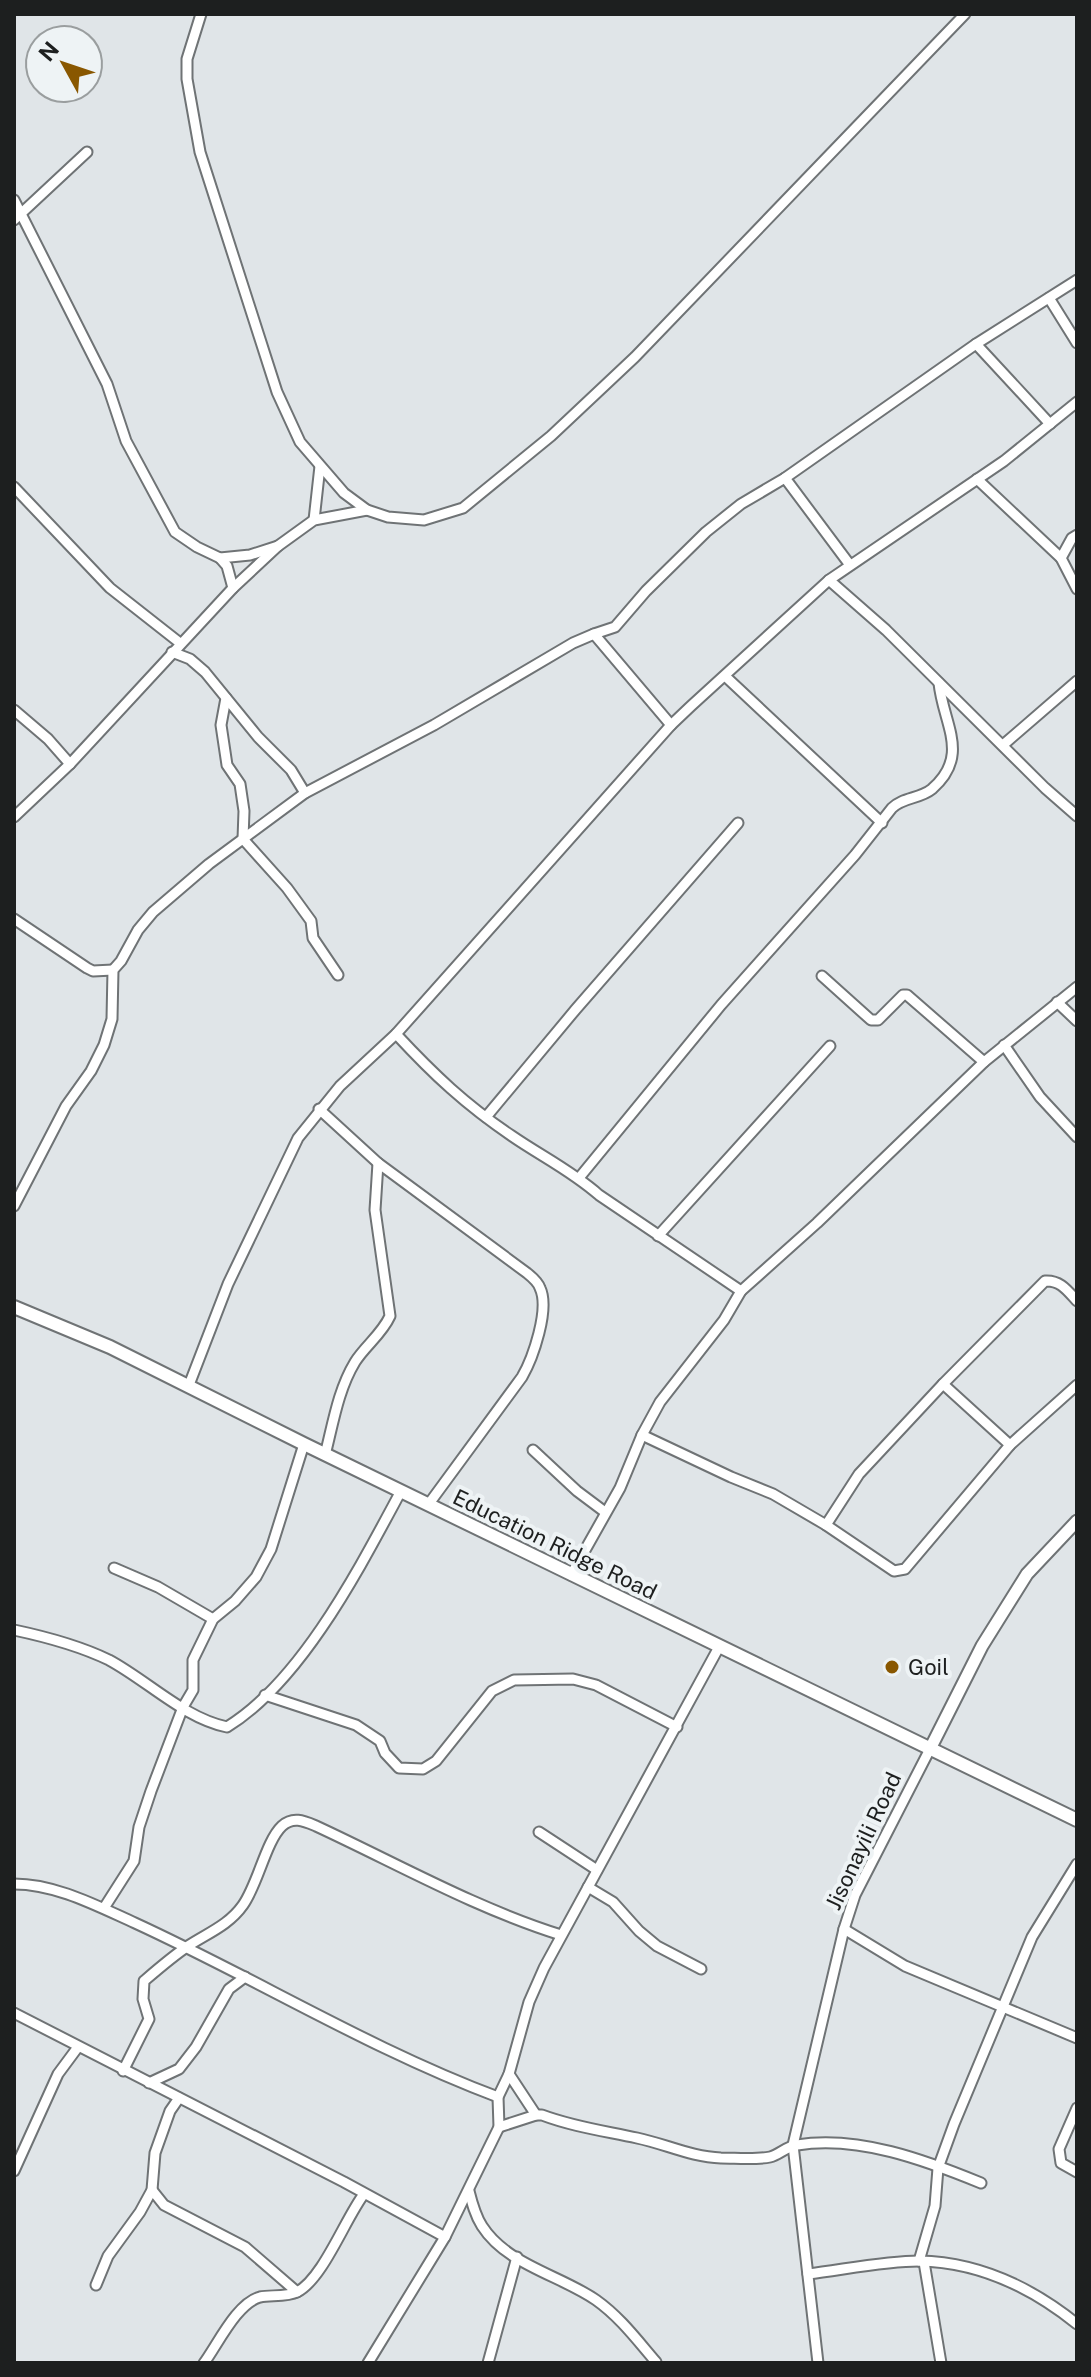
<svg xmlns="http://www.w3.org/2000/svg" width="1091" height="2377" font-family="'Public Sans',sans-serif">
<rect width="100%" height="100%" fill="#e0e5e8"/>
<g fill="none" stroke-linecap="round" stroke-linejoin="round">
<g stroke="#6f7375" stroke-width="13">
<g id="minor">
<path d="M201 14 187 59V79L200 152 277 392 300 442 344 493 367 510 388 517 424 520 463 508 551 436 635 357 965 14"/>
<path d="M14 200 107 384 126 441 175 532 197 547 220 558 250 555 278 546"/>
<path d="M14 220 87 152"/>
<path d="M1049 298 1077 343"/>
<path d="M976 344 1050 424"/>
<path d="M977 479 1061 558"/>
<path d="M14 487 110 588 180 643"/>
<path d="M314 520 320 466"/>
<path d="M1077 535 1072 538 1061 558 1077 589"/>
<path d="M220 558 227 566 233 588"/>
<path d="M850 565 785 478 976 344 1077 280"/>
<path d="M829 580 886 630 1045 788 1077 816"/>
<path d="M594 634 615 627 646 591 706 532 741 504 785 478"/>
<path d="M172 652 190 659 205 672 258 737 291 770 305 793"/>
<path d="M725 676 882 823"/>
<path d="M226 698 221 725 227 765 240 784 244 811 243 839 287 888 311 921 313 938 338 975"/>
<path d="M14 710 48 739 70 764"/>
<path d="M1003 745 1077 681"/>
<path d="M14 817 70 764 233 588 278 546 314 520 367 510"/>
<path d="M14 919 87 968 93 971 113 970"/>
<path d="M822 976 871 1020H878L903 995H907L984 1062"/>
<path d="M1057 1002 1077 1021"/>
<path d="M396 1034C434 1075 466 1105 512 1136 541 1156 572 1171 599 1195L741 1291"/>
<path d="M1004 1045 1040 1097 1077 1137"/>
<path d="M319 1109 378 1163 527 1273C532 1277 538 1282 540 1288 550 1309 533 1358 522 1377L428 1505"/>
<path d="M486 1117 576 1009 738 823"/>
<path d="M579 1178 721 1005 855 855 892 808C903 797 920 799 932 789 971 755 943 724 939 683"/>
<path d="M14 1206 66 1106 91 1071 104 1045 112 1019 113 970 121 961 138 930 153 912 209 864 305 793 434 725 573 643 594 634 671 725"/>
<path d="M658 1236 830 1046"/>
<path d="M943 1384 1010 1445"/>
<path d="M189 1385 228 1284 298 1138 340 1086 396 1034 671 725 691 706 829 580 1004 461 1077 402"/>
<path d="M642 1435 731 1477 773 1494 826 1525 894 1571 905 1569 1010 1445 1077 1385"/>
<path d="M533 1450 577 1491 605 1512"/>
<path d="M325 1455C333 1424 338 1390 355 1362 365 1346 382 1334 390 1316L375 1210 378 1163"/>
<path d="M826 1525 859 1474 943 1384 1045 1281C1060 1280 1067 1290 1077 1301"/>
<path d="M114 1568 158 1587 213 1619"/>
<path d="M571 1575 620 1488 642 1435 660 1402 724 1320 741 1291 817 1223 984 1062 1077 987"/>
<path d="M14 1630C47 1637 78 1645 109 1660 148 1681 184 1718 227 1727 302 1681 360 1567 401 1491"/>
<path d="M265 1695 356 1725 380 1741 385 1753 399 1768 423 1769 436 1761 492 1691 514 1680 573 1679 596 1685 677 1727"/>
<path d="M539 1832 597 1870"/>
<path d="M14 1884C56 1884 97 1906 135 1923 257 1979 372 2050 498 2097"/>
<path d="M588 1887 613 1902 639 1931 657 1946 701 1969"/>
<path d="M104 1908 134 1861 139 1827 151 1791 183 1707 193 1690V1660L213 1619 235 1601 256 1577 271 1549 304 1444"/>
<path d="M844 1929 905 1966 1077 2038"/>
<path d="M14 2013 344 2182 445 2237"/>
<path d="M123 2071 149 2019 143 1999 144 1981C158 1969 173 1956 188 1946 208 1933 229 1925 243 1905 258 1884 266 1841 282 1826 293 1816 304 1821 316 1826 398 1864 475 1908 561 1935"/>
<path d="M509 2074 536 2115"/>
<path d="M149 2083 179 2069 196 2047 229 1989 245 1977"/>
<path d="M1077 2108 1059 2149 1061 2163 1077 2172"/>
<path d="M499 2127 536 2115H542C574 2127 605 2131 637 2138 666 2144 691 2157 721 2158 736 2158 755 2160 770 2157 779 2155 787 2146 797 2145 858 2135 925 2160 981 2183"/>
<path d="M14 2171 58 2074 78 2047"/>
<path d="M152 2190 164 2205 245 2247 297 2292"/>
<path d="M469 2191C472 2203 475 2215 482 2226 507 2265 560 2275 596 2300 620 2317 637 2340 656 2362"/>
<path d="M919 2261 935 2206 938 2168 954 2124 1032 1937 1077 1864"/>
<path d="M924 2262 941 2363"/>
<path d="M808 2274C842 2270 885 2261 919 2261 979 2262 1031 2287 1077 2324"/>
<path d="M96 2285 108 2256 140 2212 152 2190 155 2153 170 2111 179 2098"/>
<path d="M204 2363C218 2344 237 2303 260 2297 271 2295 287 2297 297 2292 323 2279 346 2217 364 2194"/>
<path d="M368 2363 445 2237 499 2127 498 2097 509 2074 529 2002 544 1968 719 1647"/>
<path d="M488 2363 517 2257"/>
<path d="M818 2363 793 2145 844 1929 855 1895 931 1747"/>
</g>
</g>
<g stroke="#6f7375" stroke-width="15">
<path id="tertiary" d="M931 1747 982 1646 1027 1574 1077 1521"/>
</g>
<g stroke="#6f7375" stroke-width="16">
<path id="secondary" d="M14 1307 110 1347 304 1444 1077 1820"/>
</g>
<use href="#minor" stroke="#fff" stroke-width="9"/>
<use href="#tertiary" stroke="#fff" stroke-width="11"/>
<use href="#secondary" stroke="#fff" stroke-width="12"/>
</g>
<circle fill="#895700" stroke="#eef3f5" stroke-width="3" cx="892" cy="1667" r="8"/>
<g text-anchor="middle" stroke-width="8" stroke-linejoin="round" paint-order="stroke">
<g font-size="22" fill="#1d1f1f" stroke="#eef3f5">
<text transform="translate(555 1544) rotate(26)" y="8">Education Ridge Road</text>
<text transform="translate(863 1841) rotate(-65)" y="8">Jisonayili Road</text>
</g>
<g font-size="22" fill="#1d1f1f" stroke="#eef3f5" text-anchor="start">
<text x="908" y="1675">Goil</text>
</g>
</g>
<rect width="1091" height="2377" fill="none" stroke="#1d1f1f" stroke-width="32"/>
<g transform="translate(64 64) rotate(310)"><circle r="38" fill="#eef3f5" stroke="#9a9e9f" stroke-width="2"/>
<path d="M0-6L14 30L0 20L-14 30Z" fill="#895700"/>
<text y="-12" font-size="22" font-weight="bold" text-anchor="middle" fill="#1d1f1f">N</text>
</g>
</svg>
